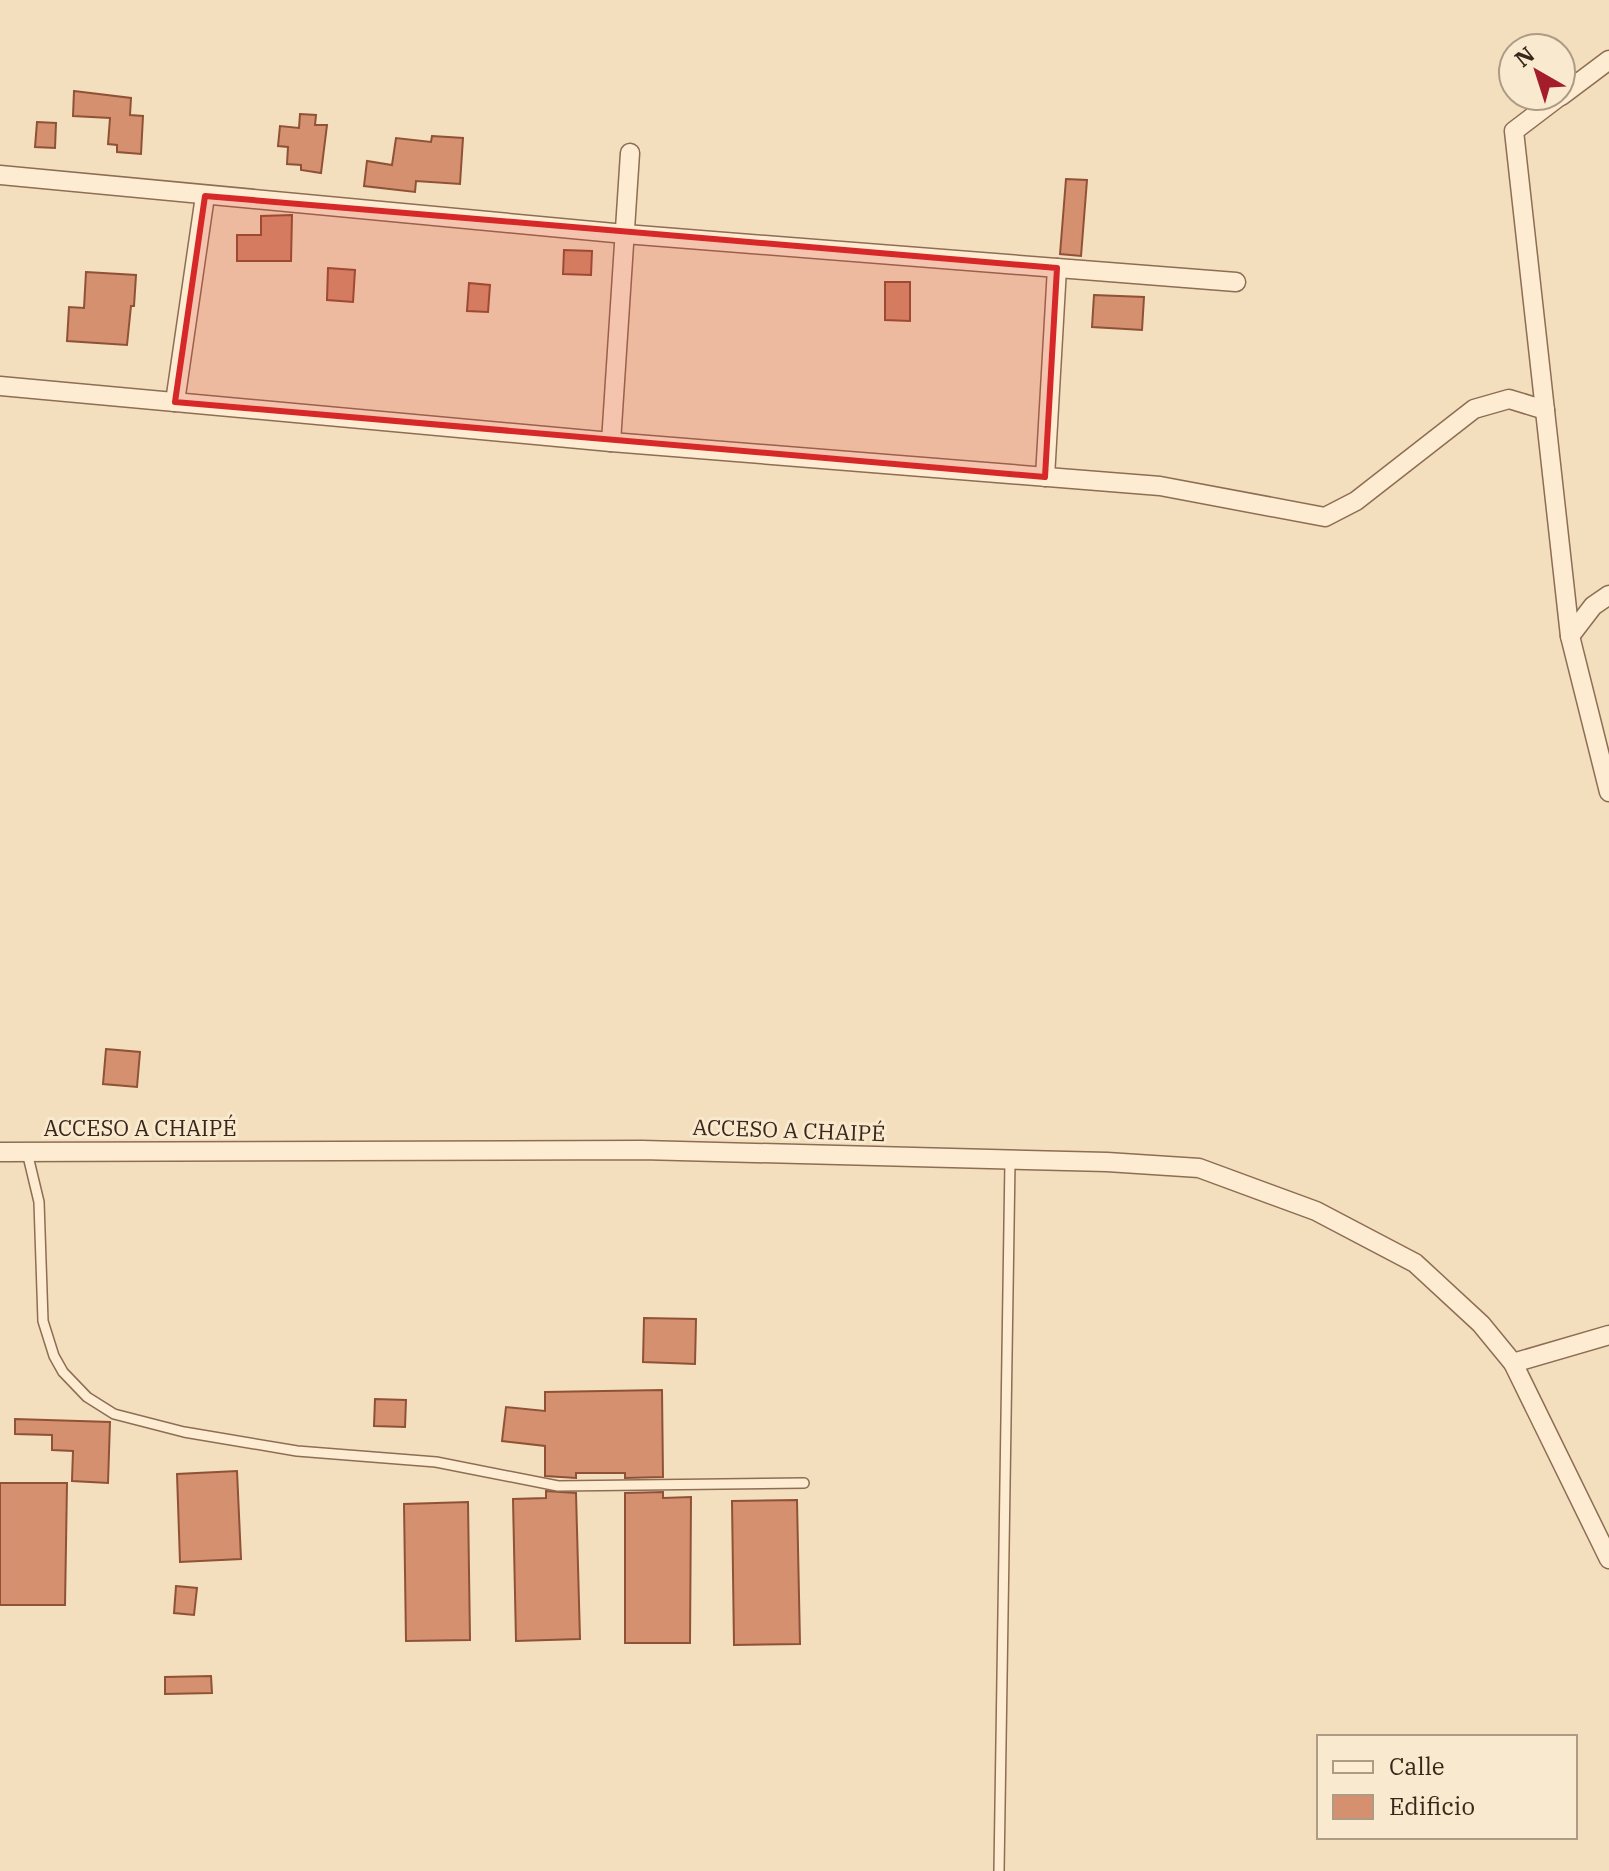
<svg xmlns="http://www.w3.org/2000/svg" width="1609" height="1871" font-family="'IBM Plex Serif',serif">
<rect width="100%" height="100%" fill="#f3debd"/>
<g fill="#d5906f" stroke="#8f5237" stroke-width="2">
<path d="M74 91 131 98 130 115 143 116 141 154 117 152V145L108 144 110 118 73 116Z"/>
<path d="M300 114 316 115 315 125H327L321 173 301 170V165L287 164 288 147 278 146 280 126 299 128Z"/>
<path d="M37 122 56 123 55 148 35 147Z"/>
<path d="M432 136 463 138 460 184 416 181 415 192 364 186 367 161 392 165 396 138 431 142Z"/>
<path d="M1066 179 1087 180 1081 256 1060 254Z"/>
<path d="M292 215 291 261H237V235H261V216Z"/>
<path d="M564 250 592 251 591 275 563 274Z"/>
<path d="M328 268 355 270 353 302 327 300Z"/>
<path d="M86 272 136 275 134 306H131L127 345 67 341 69 307 84 308Z"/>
<path d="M885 282H910V321L885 320Z"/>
<path d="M469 283 490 285 488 312 467 311Z"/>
<path d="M1094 295 1144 297 1142 330 1092 327Z"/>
<path d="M106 1049 140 1052 137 1087 103 1084Z"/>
<path d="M644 1318 696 1319 695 1364 643 1362Z"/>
<path d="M662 1390 663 1477 625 1478V1473H576V1478L545 1476V1446L502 1441 506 1407 545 1411V1392Z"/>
<path d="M375 1399 406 1400 405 1427 374 1426Z"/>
<path d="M15 1419 110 1422 108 1483 72 1481 73 1451 52 1450V1435L15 1434Z"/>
<path d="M237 1471 241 1559 180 1562 177 1474Z"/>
<path d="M0 1483H67L65 1605H0Z"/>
<path d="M546 1491 576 1493 580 1639 516 1641 513 1499 546 1498Z"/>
<path d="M663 1492V1498L691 1497 690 1643H625V1493Z"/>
<path d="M797 1500 800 1644 734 1645 732 1501Z"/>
<path d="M468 1502 470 1640 406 1641 404 1504Z"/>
<path d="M176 1586 197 1588 194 1615 174 1613Z"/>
<path d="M211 1676 212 1693 165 1694V1677Z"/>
</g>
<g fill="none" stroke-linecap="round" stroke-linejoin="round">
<g stroke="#8d6d54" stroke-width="12">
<g id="lane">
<path d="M27 1152 39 1202 43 1321 54 1356 63 1372 87 1397 114 1414 184 1432 297 1451 436 1462 558 1486 804 1483"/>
<path d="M999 1871 1010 1161"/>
</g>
</g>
<g stroke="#8d6d54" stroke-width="21">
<g id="street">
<path d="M1560 96 1514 131 1570 636 1609 792"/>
<path d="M1561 96 1609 60"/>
<path d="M0 175 625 234 1236 282"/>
<path d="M0 386 611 442 1160 486 1325 517 1356 501 1474 409 1509 399 1545 410"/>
<path d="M175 402 205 196"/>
<path d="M611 442 630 153"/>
<path d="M1045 477 1057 268"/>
<path d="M1570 636 1593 606 1609 595"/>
<path d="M0 1152 642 1150 1107 1162 1199 1168 1316 1211 1415 1263 1481 1324 1513 1363 1609 1559"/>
<path d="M1513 1363 1609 1335"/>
</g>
</g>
<use href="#lane" stroke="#fdecd1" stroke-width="9"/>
<use href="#street" stroke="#fdecd1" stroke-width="18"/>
</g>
<path fill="#d62828" fill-opacity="0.2" stroke="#d62828" stroke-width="6" stroke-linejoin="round" d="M205 196 1057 268 1045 477 175 402Z"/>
<g text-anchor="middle" stroke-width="6" stroke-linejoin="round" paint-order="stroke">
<g font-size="22" fill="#3a271b" stroke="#f9e9ce">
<text x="140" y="1136">ACCESO A CHAIPÉ</text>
<text transform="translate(789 1130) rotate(2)" y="8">ACCESO A CHAIPÉ</text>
</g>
</g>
<rect x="1317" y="1735" width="260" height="104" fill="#f9e9ce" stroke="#ad9b86" stroke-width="2"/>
<rect x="1333" y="1761" width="40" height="12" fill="#fdecd1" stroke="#ad9b86" stroke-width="2"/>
<text x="1389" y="1775" font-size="24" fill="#3a271b">Calle</text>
<rect x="1333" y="1795" width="40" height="24" fill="#d5906f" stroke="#ad9b86" stroke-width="2"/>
<text x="1389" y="1815" font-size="24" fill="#3a271b">Edificio</text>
<g transform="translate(1537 72) rotate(321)"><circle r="38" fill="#f9e9ce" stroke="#ad9b86" stroke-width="2"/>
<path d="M0-6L14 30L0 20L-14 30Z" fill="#a31d2b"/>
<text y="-12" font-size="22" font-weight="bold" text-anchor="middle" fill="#3a271b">N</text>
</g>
</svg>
